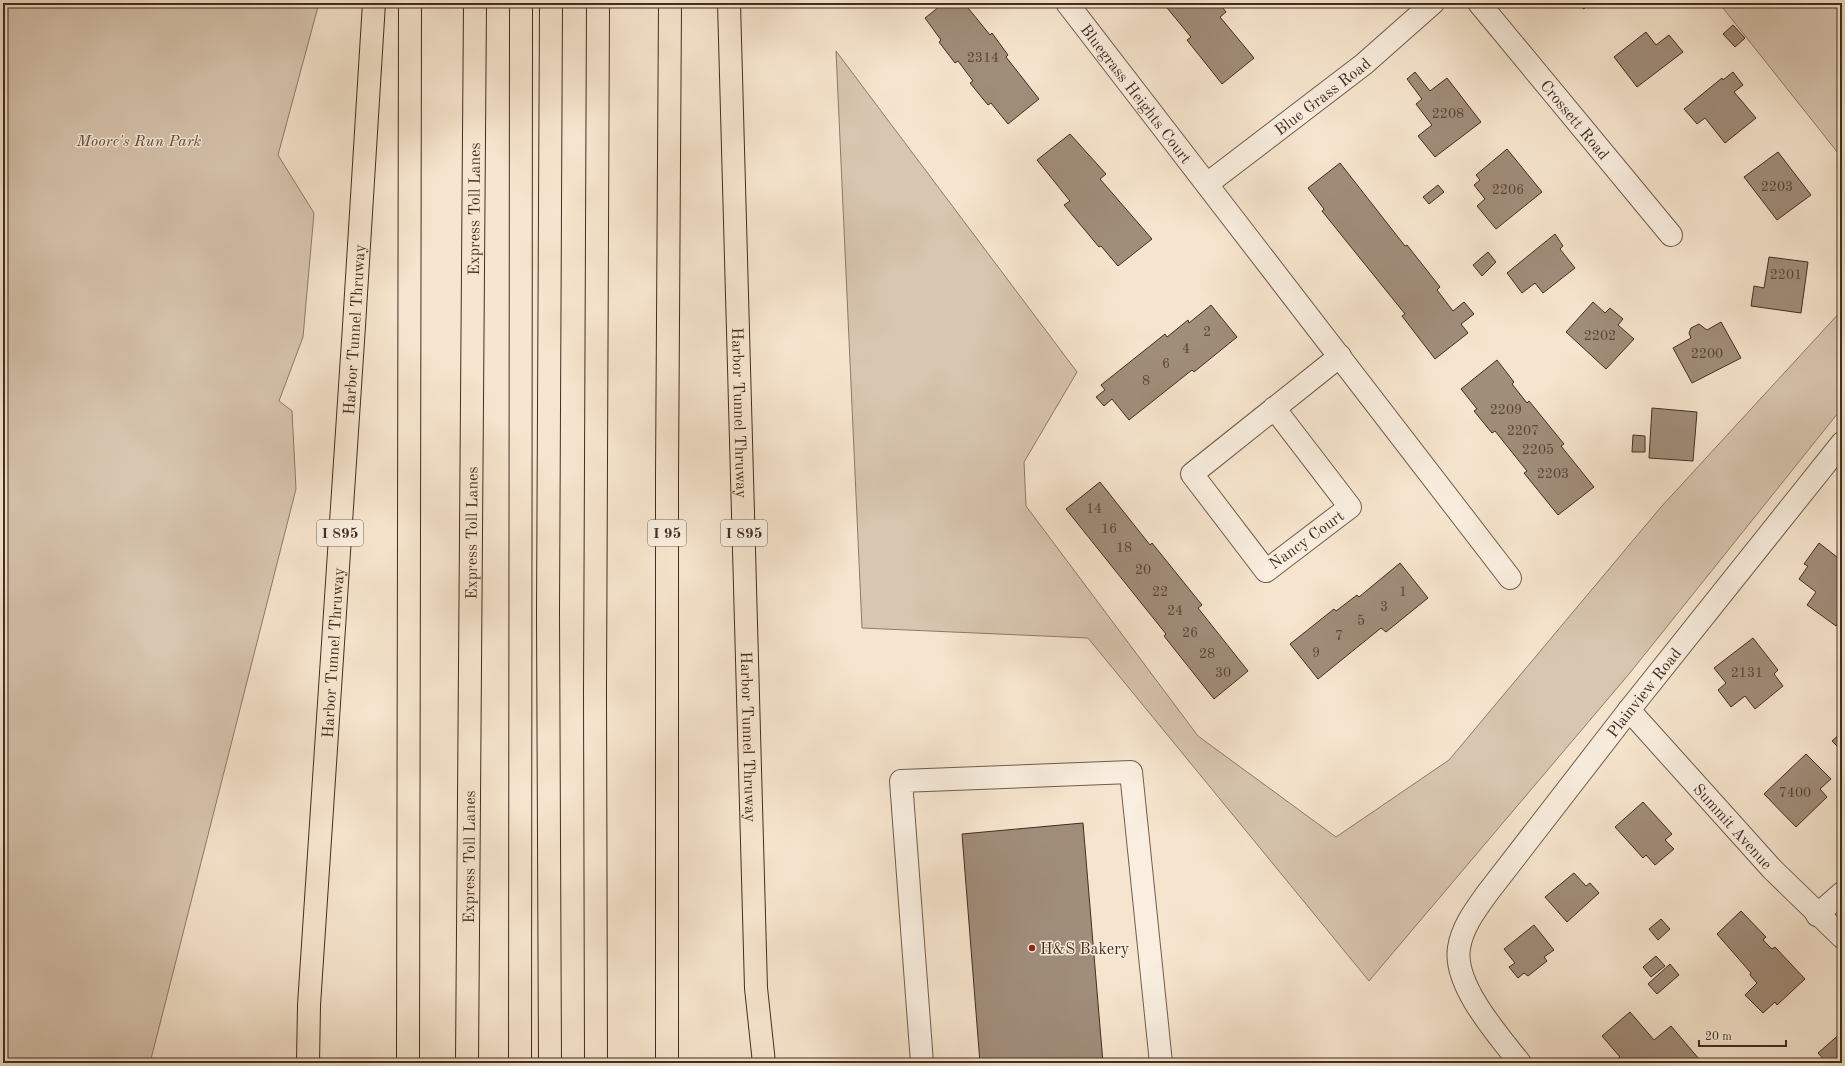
<svg xmlns="http://www.w3.org/2000/svg" width="1845" height="1066" font-family="'Old Standard TT',serif">
<rect width="100%" height="100%" fill="#f6e5ce"/>
<filter id="stains"><feTurbulence type="fractalNoise" baseFrequency=".005" numOctaves="4"/><feColorMatrix values="0 0 0 0 .2 0 0 0 0 .09 0 0 0 0 .02 0 0 0 .5 -.17"/></filter>
<radialGradient id="worn" r=".72"><stop offset=".6" stop-color="#630" stop-opacity="0"/><stop offset="1" stop-color="#630" stop-opacity=".3"/></radialGradient>
<g fill="#d8c6b0" stroke="#8e7a68">
<path d="M3 3H319L278 155 314 213 303 337 279 401 292 411 296 489 150 1063H3Z"/>
<path d="M1719 3H1842V158Z"/>
<path d="M836 51 1077 372 1024 462 1026 506 1198 736 1336 837 1449 760 1661 507 1842 310V408L1629 674 1369 981 1088 638 862 628Z"/>
</g>
<g fill="#a08d7a" stroke="#432d1f">
<path d="M944 3H964L990 35 992 33 1008 55 1006 57 1039 99 1008 124 991 103 988 105 970 83 973 81 958 61 955 63 939 42 941 40 925 18Z"/>
<path d="M1163 3H1219L1226 12 1220 17 1254 58 1222 84 1187 40 1191 37Z"/>
<path d="M1576 3H1589L1584 9Z"/>
<path d="M1733 25 1745 38 1735 47 1723 34Z"/>
<path d="M1646 32 1656 45 1669 35 1683 52 1637 87 1614 57Z"/>
<path d="M1415 72 1430 91 1447 78 1481 122 1435 157 1418 136 1432 125 1416 104 1422 99 1407 79Z"/>
<path d="M1733 72 1743 85 1734 92 1756 118 1725 143 1705 118 1697 124 1684 109 1722 78 1723 80Z"/>
<path d="M1070 134 1106 174 1100 179 1152 239 1118 266 1101 246 1099 247 1064 205 1070 201 1037 160Z"/>
<path d="M1507 149 1542 192 1496 229 1477 206 1485 199 1474 185 1480 180 1476 175Z"/>
<path d="M1778 152 1811 195 1777 220 1744 177Z"/>
<path d="M1340 163 1405 246 1407 245 1440 287 1437 290 1453 311 1464 302 1474 314 1461 324 1468 333 1435 359 1402 316 1405 314 1322 211 1324 209 1308 188Z"/>
<path d="M1438 185 1444 192 1429 204 1423 197Z"/>
<path d="M1555 234 1563 246 1560 249 1575 268 1543 293 1535 283 1522 293 1507 273Z"/>
<path d="M1488 252 1496 262 1482 276 1473 265Z"/>
<path d="M1769 257 1808 262 1801 313 1751 306 1754 286 1764 288Z"/>
<path d="M1593 302 1605 313 1610 308 1623 319 1618 325 1634 339 1606 369 1566 332Z"/>
<path d="M1211 305 1237 337 1194 372 1192 370 1129 420 1112 399 1104 406 1096 397 1105 390 1101 385 1165 334 1167 337 1188 320 1189 323Z"/>
<path d="M1721 322 1741 358 1692 383 1673 348 1691 338 1689 333 1691 328 1699 324 1707 330Z"/>
<path d="M1497 360 1514 382 1512 384 1527 403 1529 401 1564 444 1561 446 1594 487 1558 515 1524 473 1527 471 1495 431 1492 433 1474 411 1477 409 1461 389Z"/>
<path d="M1652 408 1697 412 1693 461 1649 458Z"/>
<path d="M1633 435 1645 436V452H1632Z"/>
<path d="M1100 482 1150 545 1152 543 1202 605 1198 608 1248 671 1214 699 1164 636 1166 634 1066 509Z"/>
<path d="M1819 543 1842 561V619L1836 626 1807 605 1816 592 1799 579 1808 566 1804 564Z"/>
<path d="M1400 563 1428 598 1386 632 1381 628 1318 679 1290 644 1334 609 1336 611 1357 595 1359 597Z"/>
<path d="M1753 638 1778 670 1774 674 1783 686 1755 709 1745 696 1731 707 1718 690 1726 683 1714 668Z"/>
<path d="M1842 732V751L1832 741Z"/>
<path d="M1806 754 1831 779 1820 789 1827 797 1796 827 1764 794Z"/>
<path d="M1643 802 1672 834 1665 840 1674 849 1655 865 1646 855 1643 858 1615 827Z"/>
<path d="M1083 823 1103 1063H980L962 834Z"/>
<path d="M1574 873 1586 886 1590 883 1599 893 1567 922 1545 897Z"/>
<path d="M1741 911 1766 937 1763 940 1772 949 1775 947 1805 979 1777 1005 1775 1002 1763 1013 1745 995 1757 983 1750 975 1751 973 1717 934Z"/>
<path d="M1661 919 1670 929 1658 940 1649 929Z"/>
<path d="M1534 925 1554 950 1544 957 1547 961 1528 976 1524 973 1518 978 1509 967 1515 963 1504 949Z"/>
<path d="M1656 956 1665 966 1651 977 1643 967Z"/>
<path d="M1670 964 1679 975 1657 994 1648 984Z"/>
<path d="M1630 1012 1654 1040 1671 1026 1699 1059 1694 1063H1620L1617 1059 1620 1057 1602 1036Z"/>
<path d="M1842 1032V1063H1827L1818 1053Z"/>
</g>
<g fill="none" stroke-linecap="round" stroke-linejoin="round">
<g stroke="#705b4b" stroke-width="24">
<g id="minor">
<path id="s1" d="M1067 3 1510 578"/>
<path id="s2" d="M1479 3 1671 235"/>
<path id="s3" d="M1207 184 1364 64 1433 3"/>
<path d="M1274 408 1350 507 1266 571 1192 474 1340 356"/>
<path id="s4" d="M1629 710 1772 869 1842 937"/>
<path d="M1817 915 1842 893"/>
<path d="M922 1063 901 781 1131 772 1161 1063"/>
<path id="s5" d="M1520 1063C1499 1036 1453 985 1459 948 1462 927 1476 909 1489 891L1629 710 1842 443"/>
</g>
</g>
<g stroke="#432d1f" stroke-width="24">
<g id="highway">
<path id="s6" d="M729 3 756 988 764 1063"/>
<path id="s7" d="M308 1063 309 1005 354 326 374 3"/>
<path d="M408 1063 410 3"/>
<path id="s8" d="M467 1063 475 3"/>
<path d="M520 1063 521 3"/>
<path d="M550 1063 548 613 551 3"/>
<path d="M596 1063 595 691 598 3"/>
<path d="M667 1063V478L670 3"/>
</g>
</g>
<use href="#minor" stroke="#f9eedf" stroke-width="22"/>
<use href="#highway" stroke="#f6e5ce" stroke-width="22"/>
</g>
<circle fill="#8f2418" stroke="#f9eedf" stroke-width="1.5" cx="1032" cy="948" r="4"/>
<g text-anchor="middle" stroke-width="3" stroke-linejoin="round" paint-order="stroke">
<g font-size="14" fill="#5a4536">
<text x="983" y="62">2314</text>
<text x="1448" y="118">2208</text>
<text x="1777" y="191">2203</text>
<text x="1508" y="194">2206</text>
<text x="1786" y="279">2201</text>
<text x="1207" y="336">2</text>
<text x="1600" y="340">2202</text>
<text x="1186" y="353">4</text>
<text x="1707" y="358">2200</text>
<text x="1166" y="368">6</text>
<text x="1146" y="385">8</text>
<text x="1506" y="414">2209</text>
<text x="1523" y="435">2207</text>
<text x="1538" y="454">2205</text>
<text x="1553" y="478">2203</text>
<text x="1094" y="513">14</text>
<text x="1109" y="533">16</text>
<text x="1124" y="552">18</text>
<text x="1143" y="574">20</text>
<text x="1160" y="596">22</text>
<text x="1403" y="596">1</text>
<text x="1384" y="611">3</text>
<text x="1175" y="615">24</text>
<text x="1361" y="625">5</text>
<text x="1190" y="637">26</text>
<text x="1339" y="640">7</text>
<text x="1316" y="657">9</text>
<text x="1207" y="658">28</text>
<text x="1223" y="677">30</text>
<text x="1747" y="677">2131</text>
<text x="1795" y="797">7400</text>
</g>
<g fill="#f9eedf" stroke="#7a6759" stroke-width="1">
<rect x="317" y="520" width="46" height="26" rx="3"/>
<rect x="648" y="520" width="38" height="26" rx="3"/>
<rect x="721" y="520" width="46" height="26" rx="3"/>
</g>
<g font-size="15" font-weight="bold" fill="#432d1f">
<text x="340" y="538">I 895</text>
<text x="667" y="538">I 95</text>
<text x="744" y="538">I 895</text>
</g>
<g font-size="16" fill="#432d1f" stroke="#f9eedf">
<text dy="6" stroke="none"><textPath href="#s1" startOffset="114">Bluegrass Heights Court</textPath></text>
<text dy="6" stroke="none"><textPath href="#s3" startOffset="145">Blue Grass Road</textPath></text>
<text dy="6" stroke="none"><textPath href="#s2" startOffset="151">Crossett Road</textPath></text>
<text dy="6" stroke="none"><textPath href="#s8" startOffset="854">Express Toll Lanes</textPath></text>
<text dy="6" stroke="none"><textPath href="#s7" startOffset="735">Harbor Tunnel Thruway</textPath></text>
<text dy="6" stroke="none"><textPath href="#s6" startOffset="410">Harbor Tunnel Thruway</textPath></text>
<text dy="6" stroke="none"><textPath href="#s8" startOffset="530">Express Toll Lanes</textPath></text>
<text transform="translate(1306 539) rotate(-36)" y="6">Nancy Court</text>
<text dy="6" stroke="none"><textPath href="#s7" startOffset="411">Harbor Tunnel Thruway</textPath></text>
<text dy="6" stroke="none"><textPath href="#s5" startOffset="450">Plainview Road</textPath></text>
<text dy="6" stroke="none"><textPath href="#s6" startOffset="734">Harbor Tunnel Thruway</textPath></text>
<text dy="6" stroke="none"><textPath href="#s4" startOffset="156">Summit Avenue</textPath></text>
<text dy="6" stroke="none"><textPath href="#s8" startOffset="206">Express Toll Lanes</textPath></text>
</g>
<g font-size="16" font-style="italic" fill="#614c3c" stroke="#f9eedf">
<text x="139" y="146">Moore's Run Park</text>
</g>
<g font-size="16" fill="#432d1f" stroke="#f9eedf" text-anchor="start">
<text x="1040" y="954">H&amp;S Bakery</text>
</g>
</g>
<rect width="1845" height="1066" fill="none" stroke="#f6e5ce" stroke-width="16"/>
<rect x="4" y="4" width="1837" height="1058" fill="none" stroke="#432d1f" stroke-width="2"/>
<rect x="8" y="8" width="1829" height="1050" fill="none" stroke="#432d1f"/>
<path d="M1699 1040v6h87v-6" fill="none" stroke="#432d1f" stroke-width="2"/>
<text x="1705" y="1040" font-size="12" fill="#432d1f" stroke="#f9eedf" stroke-width="3" paint-order="stroke">20 m</text>
<rect width="100%" height="100%" filter="url(#stains)"/>
<rect width="100%" height="100%" fill="url(#worn)"/>
</svg>
